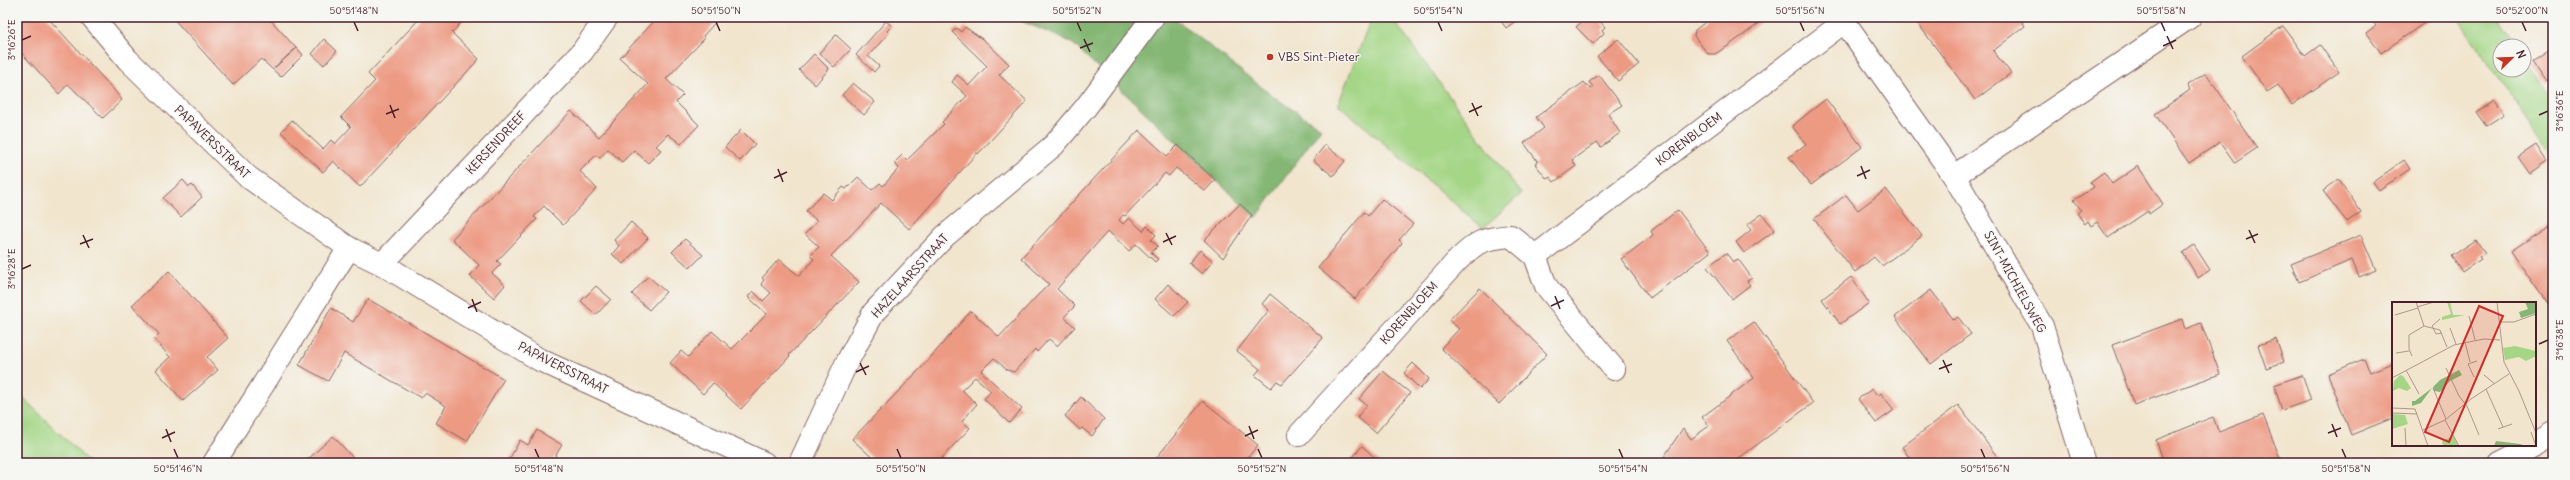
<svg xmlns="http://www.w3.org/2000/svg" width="2570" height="480" font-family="Delius,sans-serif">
<rect width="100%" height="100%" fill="#f6f6f2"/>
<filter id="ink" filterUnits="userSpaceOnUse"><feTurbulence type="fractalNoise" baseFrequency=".025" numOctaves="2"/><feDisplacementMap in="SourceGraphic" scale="8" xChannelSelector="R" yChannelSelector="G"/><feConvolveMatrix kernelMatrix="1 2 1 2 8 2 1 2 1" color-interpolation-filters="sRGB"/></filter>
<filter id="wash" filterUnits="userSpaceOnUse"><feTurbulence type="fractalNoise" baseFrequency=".012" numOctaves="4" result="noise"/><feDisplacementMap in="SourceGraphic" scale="16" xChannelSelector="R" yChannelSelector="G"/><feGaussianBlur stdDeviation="0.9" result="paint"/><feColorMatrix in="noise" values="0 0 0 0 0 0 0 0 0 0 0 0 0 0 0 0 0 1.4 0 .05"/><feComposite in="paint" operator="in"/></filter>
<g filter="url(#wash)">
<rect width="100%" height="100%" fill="#f1e5cd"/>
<g fill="#a4d686" stroke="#777a58">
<path d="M1372 17H1391L1521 194 1483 228 1338 104Z"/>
<path d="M2457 17H2497L2517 46H2500V70H2524V56L2553 98V156Z"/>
<path d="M17 392 90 463H17Z"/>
</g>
<path fill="#83b773" stroke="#666b4f" d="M1012 17H1173L1274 97 1321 128 1256 218 1071 42Z"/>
<g id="blocks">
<g fill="#ed9a83">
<path d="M28 17H47L114 90 122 100 103 118 68 84 59 94 17 48V27Z"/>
<path d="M172 17H268L296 48 274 68 297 48 303 55 281 77 261 59 233 85Z"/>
<path d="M421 17H466L452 33 479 59 360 187 333 161 323 172 281 132 292 120 323 149 331 140 335 144 351 127 341 117 375 81 368 74Z"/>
<path d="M658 17H720L703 36 705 38 666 79 683 95 676 102 699 125 681 144 668 134 656 146 661 150 648 163 634 150 622 162 608 149 600 158 596 155 580 171 597 189 563 225 544 206 534 217 537 219 497 261 501 264 492 273 505 285 494 298 470 276 479 265 452 239 571 111 599 137 638 95 648 84 620 58Z"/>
<path d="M1498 17H1521L1506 28Z"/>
<path d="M1587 17H1596L1605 27 1602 30 1604 33 1593 44 1576 27Z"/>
<path d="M1706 17H1763L1765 19 1728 46 1715 54H1708L1694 36 1695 30 1708 20Z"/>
<path d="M1913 17H2003L2006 21 2011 17H2019L2025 26 1993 51 2011 73 1975 100Z"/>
<path d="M2370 17H2429L2430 19 2381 53 2367 33 2376 26Z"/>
<path d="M886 21 892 26 887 31 889 33 868 56 879 66 874 72 856 55Z"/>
<path d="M2283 26 2305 56 2320 45 2339 72 2292 105 2278 85 2267 92 2242 56Z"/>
<path d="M965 27 985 41 1009 64 999 75 1027 101 978 154 977 153 909 229 881 203 831 256 859 282 789 355 790 356 741 409 713 383 703 394 670 363 681 351 688 357 712 331 732 349 767 314 748 297 753 291 763 301 771 293 761 284 764 280 762 278 779 259 799 276 814 259 810 256 819 247 805 234 817 221 806 211 823 193 832 200 843 187 846 189 858 177 872 190 880 183 883 186 899 168 894 163 902 155 907 160 944 124 942 122 967 96 952 82 957 75 969 85 987 66 952 32 957 28 961 32Z"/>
<path d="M836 35 851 49 834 67 819 53Z"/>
<path d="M324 39 337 51 324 65 312 54Z"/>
<path d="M1618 39 1639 64 1618 81 1597 56Z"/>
<path d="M2553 48V78L2546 82 2532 62Z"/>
<path d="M814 54 829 69 815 85 799 70Z"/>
<path d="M2206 73 2257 148 2235 163 2220 142 2189 163 2155 114 2190 90 2187 85Z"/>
<path d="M1599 75 1622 105 1608 114 1620 133 1601 147 1597 142 1572 160 1576 166 1554 182 1550 177 1547 179 1535 164 1538 162 1524 143 1544 128 1536 117 1584 82 1590 89 1593 87 1589 82Z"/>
<path d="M853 83 875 102 864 115 842 95Z"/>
<path d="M1826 99 1862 147 1811 185 1789 157 1806 144 1792 126Z"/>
<path d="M2494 100 2504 114 2486 126 2476 112Z"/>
<path d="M741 130 755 144 740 161 725 147Z"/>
<path d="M1139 130 1167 156 1178 145 1215 180 1205 191 1176 168 1169 176 1165 173 1125 216 1123 215 1119 220 1123 224 1129 218 1143 231 1147 226 1156 235 1151 240 1158 246 1151 253 1158 259 1155 262 1136 244 1129 251 1108 231 1057 289 1075 306 1064 317 1075 327 1057 346 1049 339 1037 352 1035 349 1014 372 1007 370 994 358 981 371 1022 409 1009 423 984 399 991 391 975 377 962 390 977 404 962 421 970 428 937 463 930 459 927 463H878L852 439 923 366 971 311 999 337 1038 295 1049 284 1021 258Z"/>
<path d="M1325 145 1345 161 1333 176 1313 160Z"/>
<path d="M2536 145 2547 162 2530 174 2518 157Z"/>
<path d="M2404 160 2410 169 2379 190 2373 182Z"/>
<path d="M2138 166 2163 204 2149 214 2148 211 2108 238 2097 222 2091 226 2088 221 2085 224 2077 213 2081 210 2074 200 2094 187 2090 182 2104 172 2112 184Z"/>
<path d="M2339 179 2361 212 2347 222 2323 191Z"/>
<path d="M183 180 189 187 192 185 202 197 181 217 163 198Z"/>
<path d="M1886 189 1922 236 1882 266 1874 257 1855 272 1814 219 1846 195 1858 210Z"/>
<path d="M1382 199 1413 224 1399 240 1402 243 1355 299 1318 268 1364 212 1368 216Z"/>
<path d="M1240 204 1252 215 1223 258 1204 240Z"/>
<path d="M1678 210 1710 252 1650 298 1621 259 1653 235 1651 231Z"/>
<path d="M1762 214 1775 230 1744 253 1736 242 1751 230 1747 225Z"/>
<path d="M631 222 648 238 623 264 612 254 619 246 614 240Z"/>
<path d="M2553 223V312L2511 251Z"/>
<path d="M2361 235 2376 270 2359 277 2352 260 2299 282 2291 264Z"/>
<path d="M685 239 703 255 690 268 672 252Z"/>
<path d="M2476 240 2485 253 2479 257 2481 259 2462 272 2452 256Z"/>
<path d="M2194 245 2210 270 2198 278 2183 253Z"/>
<path d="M1200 250 1213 261 1202 274 1189 263Z"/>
<path d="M1726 253 1733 262 1738 259 1752 278 1747 281 1750 285 1732 299 1707 267Z"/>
<path d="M169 271 228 338 207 357 218 370 183 401 156 370 170 357 154 339 159 334 132 305Z"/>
<path d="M648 276 666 292 649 310 632 294Z"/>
<path d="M1851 277 1869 303 1840 324 1822 299Z"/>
<path d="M1168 284 1188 302 1174 316 1155 299Z"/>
<path d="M596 286 611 299 596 315 581 301Z"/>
<path d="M1480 288 1547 354 1499 404 1441 348 1459 329 1449 320Z"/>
<path d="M1931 290 1954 320 1958 317 1971 334 1931 364 1895 317Z"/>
<path d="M1270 294 1323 338 1282 384 1277 381 1271 388 1255 375 1260 369 1237 351 1269 310 1262 304Z"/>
<path d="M368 299 504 379 467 441 436 423 446 406 425 393 421 398 344 353 328 381 299 365 331 308 353 322Z"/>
<path d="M2182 319 2185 329 2201 323 2220 374 2134 405 2112 345Z"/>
<path d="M1754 322 1813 403 1735 461 1736 463H1660L1683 428 1691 439 1709 426 1702 417 1754 378 1727 341Z"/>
<path d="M2276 339 2284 362 2266 368 2258 345Z"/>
<path d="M2364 359 2370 372 2393 363V418L2351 435 2328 374Z"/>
<path d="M1413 363 1429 379 1420 389 1404 373Z"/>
<path d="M1383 371 1410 393 1376 433 1357 417 1367 405 1359 399Z"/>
<path d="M2302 375 2311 400 2282 410 2274 385Z"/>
<path d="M1872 389 1878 396 1881 393 1894 410 1876 423 1858 399Z"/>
<path d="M1081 397 1104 419 1092 436 1082 428 1080 430 1065 416Z"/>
<path d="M1203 401 1258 445 1243 463H1152Z"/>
<path d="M1958 405 2002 463H1913L1902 447Z"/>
<path d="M2263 415 2282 463H2170L2167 457 2163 459 2156 440 2213 417 2219 432Z"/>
<path d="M537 430 562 445 551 463H507L520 440 528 445Z"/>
<path d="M333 436 354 459 350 463H304Z"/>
<path d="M1362 446 1381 463H1348Z"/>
</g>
</g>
</g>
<g filter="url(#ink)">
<use href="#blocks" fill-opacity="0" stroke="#846464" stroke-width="1"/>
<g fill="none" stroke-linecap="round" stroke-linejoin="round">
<g stroke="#846464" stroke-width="24">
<g id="minor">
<path d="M92 17 128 60 248 177 349 248 382 264 540 360 764 463"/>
<path d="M1841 17 1954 176 2042 326 2084 463"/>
<path d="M1954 176 2190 17"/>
<path d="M1535 256 1844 22"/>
<path d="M382 264 582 52 607 17"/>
<path d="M1299 435 1456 262C1477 241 1481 239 1511 236L1535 256 1546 286 1614 369"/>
<path d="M2535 445 2553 434"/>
<path d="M214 463 349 248"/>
<path d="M800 463 846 364 874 312 945 236 1054 145 1086 107 1153 17"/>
<path d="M2500 463 2535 445"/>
</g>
</g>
<use href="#minor" stroke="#fff" stroke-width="22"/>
</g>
</g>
<path fill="none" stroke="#4a1f2b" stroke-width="1.5" d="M354 22 358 31M716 22 720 31M1077 22 1081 31M1438 22 1442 31M1800 22 1804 31M2161 22 2165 31M2522 22 2526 31M2167 36 2173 49M1084 39 1090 52M22 40 31 36M2163 46 2176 40M1080 48 1093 43M1472 103 1478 116M390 105 395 118M1469 112 1482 106M386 114 399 109M2539 115 2548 111M1861 166 1866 179M778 169 783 182M1857 176 1870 170M774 178 787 172M2249 230 2255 243M1166 233 1172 245M83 235 89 248M2246 239 2258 234M1163 242 1176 236M80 244 93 239M22 269 31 265M1555 296 1560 309M472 299 477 312M1551 306 1564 300M468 308 481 302M2539 344 2548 340M1943 360 1949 373M860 363 866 375M1939 369 1952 364M856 372 869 366M2332 424 2337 437M1249 426 1254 439M166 429 171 442M2328 433 2341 428M1245 436 1258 430M162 438 175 432M174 449 178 458M535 449 539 458M897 449 901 458M1258 449 1262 458M1619 449 1623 458M1981 449 1985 458M2342 449 2346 458"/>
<circle fill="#c8321e" stroke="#f6f6f2" stroke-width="1.5" cx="1270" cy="57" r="4"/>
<g text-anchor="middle" stroke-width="3" stroke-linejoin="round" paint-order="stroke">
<g font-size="12" fill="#4a1f2b" stroke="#f6f6f2" text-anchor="start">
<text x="1278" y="61">VBS Sint-Pieter</text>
</g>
<g font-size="12" fill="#4a1f2b" stroke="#f6f6f2">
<text transform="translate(1689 139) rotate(-37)" y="4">KORENBLOEM</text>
<text transform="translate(212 142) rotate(44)" y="4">PAPAVERSSTRAAT</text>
<text transform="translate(496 143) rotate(-47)" y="4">KERSENDREEF</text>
<text transform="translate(910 276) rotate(-48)" y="4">HAZELAARSSTRAAT</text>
<text transform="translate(2015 282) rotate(61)" y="4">SINT-MICHIELSWEG</text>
<text transform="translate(1409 313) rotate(-48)" y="4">KORENBLOEM</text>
<text transform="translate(563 368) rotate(27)" y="4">PAPAVERSSTRAAT</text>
</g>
</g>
<g transform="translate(2392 302)">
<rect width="144" height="144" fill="#f1e5cd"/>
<path d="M55 0H58L61 13H73L50 18V15L59 12ZM123 44 144 49V54L134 59 127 55 113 58 111 46ZM8 73 11 74 19 86 15 89 7 86 1 89 2 79ZM0 112 13 113 16 122 0 127ZM62 134 66 144H51L50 139Z" fill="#a4d686"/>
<path d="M133 0H143L144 11 129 16 127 10 136 7ZM67 68 70 73 58 79 48 90 42 89 41 85 48 78ZM40 86 29 101 20 104V99H23ZM104 139 128 142 133 144H102Z" fill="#83b773"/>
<path fill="none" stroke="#ae968c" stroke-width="1" d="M24 0 32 24M105 0 112 60 127 89 144 131M25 5 42 0M3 13 26 6M77 14 83 38M48 17 40 24 44 32 50 31M108 20H122L144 12M58 26 64 42M73 40 78 60M4 51 17 49M20 54 17 47V33L32 24 48 28 55 45M54 66 67 94 75 104 87 133M14 68 27 92M92 73 103 82M82 75 76 62 85 59M0 76 62 43 92 37 108 38M41 86 54 117M94 87 111 125M0 105V111L25 112M0 106 23 107 36 144M53 118 67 144M13 126 14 144M106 127 120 122M31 128 53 118 79 97 117 72M139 130 144 144"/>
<path fill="#d62828" fill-opacity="0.15" stroke="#d62828" stroke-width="2" d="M87 4 111 14 57 140 33 130Z"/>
<rect width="144" height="144" fill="none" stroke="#4a1f2b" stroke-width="2"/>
</g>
<rect width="2570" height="480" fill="none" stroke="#f6f6f2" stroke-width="44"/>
<g transform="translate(2512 58) rotate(67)"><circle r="19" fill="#f6f6f2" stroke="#b1a0a2"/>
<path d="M0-3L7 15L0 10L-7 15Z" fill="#c8321e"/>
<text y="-6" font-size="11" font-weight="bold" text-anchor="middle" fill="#4a1f2b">N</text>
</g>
<rect x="22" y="22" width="2526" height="436" fill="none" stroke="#4a1f2b" stroke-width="1.5"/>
<g font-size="10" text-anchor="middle" fill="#4a1f2b">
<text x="354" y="14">50°51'48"N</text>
<text x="716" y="14">50°51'50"N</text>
<text x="1077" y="14">50°51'52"N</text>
<text x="1438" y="14">50°51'54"N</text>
<text x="1800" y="14">50°51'56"N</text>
<text x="2161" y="14">50°51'58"N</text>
<text x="2522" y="14">50°52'00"N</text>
<text transform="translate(11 40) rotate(-90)" y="4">3°16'26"E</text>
<text transform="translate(2559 111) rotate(-90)" y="4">3°16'36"E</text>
<text transform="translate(11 269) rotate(-90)" y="4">3°16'28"E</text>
<text transform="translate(2559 340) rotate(-90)" y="4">3°16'38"E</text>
<text x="178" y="472">50°51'46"N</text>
<text x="539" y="472">50°51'48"N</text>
<text x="901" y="472">50°51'50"N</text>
<text x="1262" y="472">50°51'52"N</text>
<text x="1623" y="472">50°51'54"N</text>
<text x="1985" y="472">50°51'56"N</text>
<text x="2346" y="472">50°51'58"N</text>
</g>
</svg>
